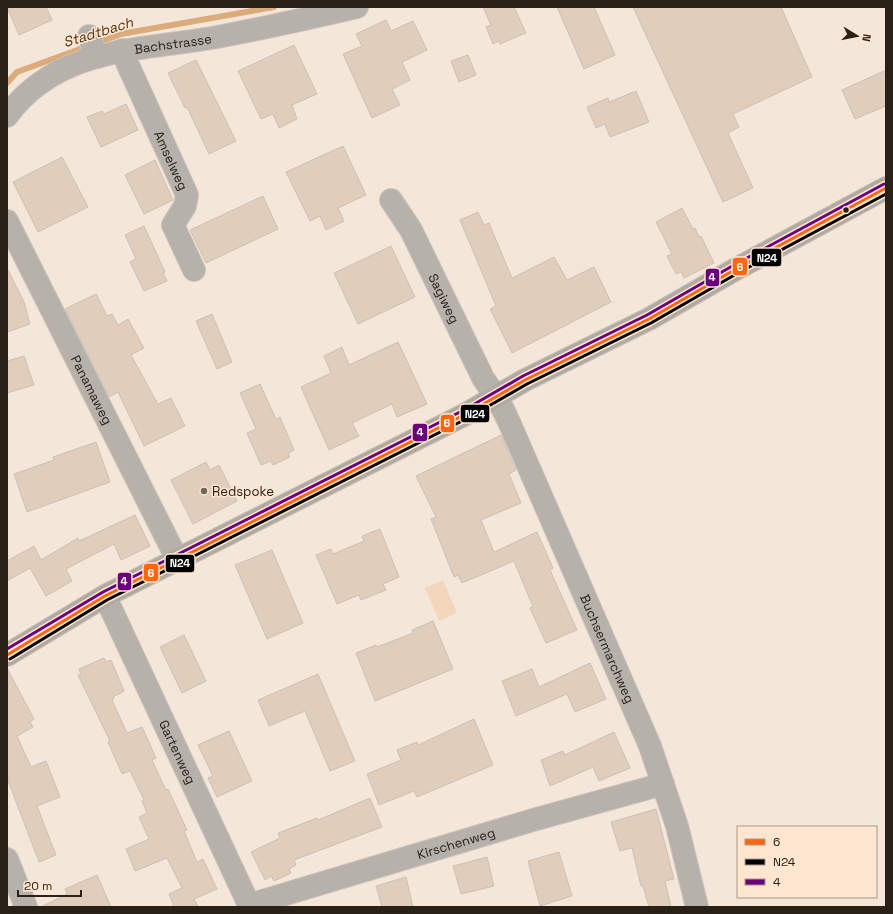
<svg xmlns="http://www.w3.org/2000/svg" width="893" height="914" font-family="'Space Grotesk',sans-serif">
<rect width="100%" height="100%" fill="#f4e7da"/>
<path fill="#f3d7bd" d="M443 580 457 613 439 621 425 588Z"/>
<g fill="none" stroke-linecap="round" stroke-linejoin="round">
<path stroke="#dcab7c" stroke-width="6" d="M7 83 17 72 121 34 274 7"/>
</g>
<g fill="#e0cdbc" stroke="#cbc1b7">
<path d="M7 7H46L52 20 19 35Z"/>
<path d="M483 7H514L526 33 500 44 499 41 493 44 486 27 491 25Z"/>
<path d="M557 7H594L615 55 584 69Z"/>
<path d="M633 7H781L812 77 733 114 739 127 728 133 753 188 723 202Z"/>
<path d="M386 20 391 31 413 21 427 50 402 62 410 80 392 89 400 105 372 118 343 54 362 46 356 34Z"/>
<path d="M294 45 317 94 292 105 297 119 279 128 273 114 261 119 238 71Z"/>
<path d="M468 55 476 75 459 82 451 61Z"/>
<path d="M196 60 236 141 209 154 187 107 185 108 168 73Z"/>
<path d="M886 70V106L855 119 842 90Z"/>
<path d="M636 91 649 122 610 137 605 124 596 128 587 107 608 98 609 102Z"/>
<path d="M126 104 138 130 101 147 87 117 102 111 104 114Z"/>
<path d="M343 146 366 195 338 208 344 221 326 230 320 216 310 221 286 172Z"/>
<path d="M62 157 88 207 38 232 13 182Z"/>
<path d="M155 160 173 200 144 214 125 175Z"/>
<path d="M263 196 278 229 206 263 190 230Z"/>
<path d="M682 208 693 229 695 228 699 237 701 236 714 263 684 278 681 272 676 274 667 256 672 254 656 222Z"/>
<path d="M478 212 484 225 489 223 512 278 554 257 567 280 594 267 611 302 512 353 490 309 496 306 460 220Z"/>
<path d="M144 226 165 272 163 273 167 281 144 291 130 262 136 259 125 235Z"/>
<path d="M391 246 415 297 358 324 334 273Z"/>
<path d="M7 268 24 302 30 324 7 332Z"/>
<path d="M96 294 107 316 112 314 118 325 128 319 144 348 131 355 158 404 171 398 185 426 144 446 118 392 109 397 65 309Z"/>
<path d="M212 314 232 362 217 369 196 321Z"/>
<path d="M398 342 427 404 397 417 392 404 352 423 359 436 329 450 301 387 331 373 324 356 342 347 349 365Z"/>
<path d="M24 356 34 385 7 393V361Z"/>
<path d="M260 384 276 419 280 417 294 450 288 453 290 457 273 465 271 461 261 465 247 433 256 429 240 393Z"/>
<path d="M501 435 516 470 509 474 521 503 481 520 494 552 537 532 553 568 550 570 577 630 546 643 530 608 533 607 514 561 462 583 458 575 454 577 431 519 436 517 416 476Z"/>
<path d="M96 442 110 482 27 512 14 474 54 460 53 457Z"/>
<path d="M206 462 210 470 219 465 237 501 193 524 171 480Z"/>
<path d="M135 515 150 546 121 560 114 544 66 569 72 581 46 596 30 568 7 581V561L34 546 41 560 78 538 79 541Z"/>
<path d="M380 529 399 577 383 584 386 590 361 600 359 595 337 604 316 555 331 549 333 554 364 541 362 536Z"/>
<path d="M272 550 303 623 267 639 235 565Z"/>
<path d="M433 621 453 669 375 701 356 653 376 645 377 647 413 633 412 630Z"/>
<path d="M184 635 206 681 182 693 160 647Z"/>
<path d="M104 658 106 662 111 660 124 691 113 697 114 699 112 700 127 733 142 727 156 758 152 760 166 790 168 789 187 830 184 831 197 862 203 859 217 889 194 899 198 907H174L169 894 182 888 167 858 135 871 126 849 149 839 139 817 147 813 142 801 144 800 130 771 122 774 108 742 110 741 78 675 81 674 79 669Z"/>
<path d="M590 663 606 699 575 712 567 694 516 716 502 681 532 669 539 687Z"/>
<path d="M7 668 34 719 30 722 33 727 17 736 31 767 46 761 60 797 37 806 56 855 39 862 7 778Z"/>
<path d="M318 674 355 761 330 771 305 711 269 726 258 700Z"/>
<path d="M474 719 493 765 417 797 414 791 379 805 367 774 401 760 397 750 417 742 418 745Z"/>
<path d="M229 731 252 781 217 797 208 778 213 776 198 745Z"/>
<path d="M614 732 630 768 599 781 593 767 550 786 541 760 563 751 565 755Z"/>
<path d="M370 798 382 827 294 860 296 865 289 869 291 873 274 881 271 876 265 880 251 852 280 838 278 833 317 818 318 820Z"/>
<path d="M656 809 674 879 665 881 671 907H649L643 886H641L632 848 620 851 611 822Z"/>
<path d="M559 852 572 896 540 906 528 861Z"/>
<path d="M487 857 494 886 461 894 453 866Z"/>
<path d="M97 875 111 907H41L67 894 65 889Z"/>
<path d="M406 877 413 907H382L376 886Z"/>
</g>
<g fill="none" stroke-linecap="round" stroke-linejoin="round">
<g stroke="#cdc3ba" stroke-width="24">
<g id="minor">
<path d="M89 36 97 57"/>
<path id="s1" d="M122 50 128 65 187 195 185 206 173 225 194 270"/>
<path id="s2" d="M7 116C58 46 140 51 217 37 264 28 310 18 357 7"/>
<path id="s3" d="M391 200 411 230 483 378 500 403 509 422 650 746 677 826 697 907"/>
<path id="s4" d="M7 221 177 559"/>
<path id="s5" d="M105 596 250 907"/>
<path d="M7 859 26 907"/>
<path id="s6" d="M249 905 533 820 663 784"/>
</g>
</g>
<g stroke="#cdc3ba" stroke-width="24">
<path id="primary" d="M7 655 105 596 466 414 525 380 649 319 736 269 886 188"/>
</g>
<use href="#minor" stroke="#b7b1ac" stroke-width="22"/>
<use href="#primary" stroke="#b1aaa3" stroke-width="22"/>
<g stroke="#fee6d0" stroke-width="6">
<path id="bus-1" d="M7 655 105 596 466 414 525 380 649 319 736 269 886 188"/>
</g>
<g stroke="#fee6d0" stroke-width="6">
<path id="bus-2" d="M10 659 107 600 468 418 527 384 651 323 738 273 886 194"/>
</g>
<g stroke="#fee6d0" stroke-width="6">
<path id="bus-3" d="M7 649 103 592 464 410 523 376 647 315 734 265 884 184"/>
</g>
<use href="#bus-1" stroke="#ff6612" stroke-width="3"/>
<use href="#bus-2" stroke="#000" stroke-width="3"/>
<use href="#bus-3" stroke="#6b007d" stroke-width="3"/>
</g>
<circle fill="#292018" stroke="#fee6d0" stroke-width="1.5" cx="846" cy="210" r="3.5"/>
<circle fill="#70665c" stroke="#fee6d0" stroke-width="1.5" cx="204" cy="491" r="4"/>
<g text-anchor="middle" stroke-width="3" stroke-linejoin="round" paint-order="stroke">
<g font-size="13" fill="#292018" stroke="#fee6d0">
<text dy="5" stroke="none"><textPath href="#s2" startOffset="187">Bachstrasse</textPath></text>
<text dy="5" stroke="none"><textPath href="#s1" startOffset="121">Amselweg</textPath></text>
<text dy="5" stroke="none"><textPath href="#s3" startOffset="112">Sagiweg</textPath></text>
<text dy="5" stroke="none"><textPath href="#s4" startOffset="189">Panamaweg</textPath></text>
<text dy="5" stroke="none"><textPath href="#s3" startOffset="499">Buchsermarchweg</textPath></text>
<text dy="5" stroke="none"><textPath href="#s5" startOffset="172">Gartenweg</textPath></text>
<text dy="5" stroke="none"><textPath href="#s6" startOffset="216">Kirschenweg</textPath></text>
</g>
<g font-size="13" fill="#292018" stroke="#fee6d0" text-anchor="start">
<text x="212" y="496">Redspoke</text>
</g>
<g font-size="14" font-style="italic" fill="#4c3116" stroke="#fee6d0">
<text transform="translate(98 32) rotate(-17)" y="5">Stadtbach</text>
</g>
</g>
<g stroke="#fee6d0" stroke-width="1.5">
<rect x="751" y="248" width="31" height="19" rx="4" fill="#000"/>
<rect x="732" y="257" width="16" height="19" rx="4" fill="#ff6612"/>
<rect x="705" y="268" width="15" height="19" rx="4" fill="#6b007d"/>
<rect x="460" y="404" width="30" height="19" rx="4" fill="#000"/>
<rect x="440" y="414" width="15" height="19" rx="4" fill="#ff6612"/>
<rect x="412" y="423" width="16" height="19" rx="4" fill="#6b007d"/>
<rect x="165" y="554" width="30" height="19" rx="4" fill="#000"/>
<rect x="143" y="563" width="16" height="19" rx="4" fill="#ff6612"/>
<rect x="117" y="572" width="15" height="19" rx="4" fill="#6b007d"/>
</g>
<g font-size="11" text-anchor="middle" font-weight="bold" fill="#fff">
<text x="767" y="262">N24</text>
<text x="740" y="271">6</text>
<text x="712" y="281">4</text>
<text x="475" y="418">N24</text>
<text x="447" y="427">6</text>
<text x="420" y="436">4</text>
<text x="180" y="567">N24</text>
<text x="151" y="577">6</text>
<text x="124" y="585">4</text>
</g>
<rect width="893" height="914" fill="none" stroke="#292018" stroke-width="16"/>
<rect x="737" y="826" width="140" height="72" fill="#fee6d0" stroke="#a99786"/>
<rect x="745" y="839" width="20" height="6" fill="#ff6612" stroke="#a99786"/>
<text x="773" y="846" font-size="12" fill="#292018">6</text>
<rect x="745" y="859" width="20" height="6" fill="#000000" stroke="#a99786"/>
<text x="773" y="866" font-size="12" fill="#292018">N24</text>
<rect x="745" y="879" width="20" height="6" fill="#6b007d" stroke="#a99786"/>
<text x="773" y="886" font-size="12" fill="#292018">4</text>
<g transform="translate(857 36) rotate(100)" stroke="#fee6d0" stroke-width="3" paint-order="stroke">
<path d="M0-3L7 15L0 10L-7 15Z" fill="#292018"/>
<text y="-6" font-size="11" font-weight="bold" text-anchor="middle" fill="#292018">N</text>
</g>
<path d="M18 890v6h63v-6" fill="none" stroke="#292018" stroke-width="2"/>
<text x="24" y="890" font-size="12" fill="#292018" stroke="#fee6d0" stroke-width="3" paint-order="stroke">20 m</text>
</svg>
